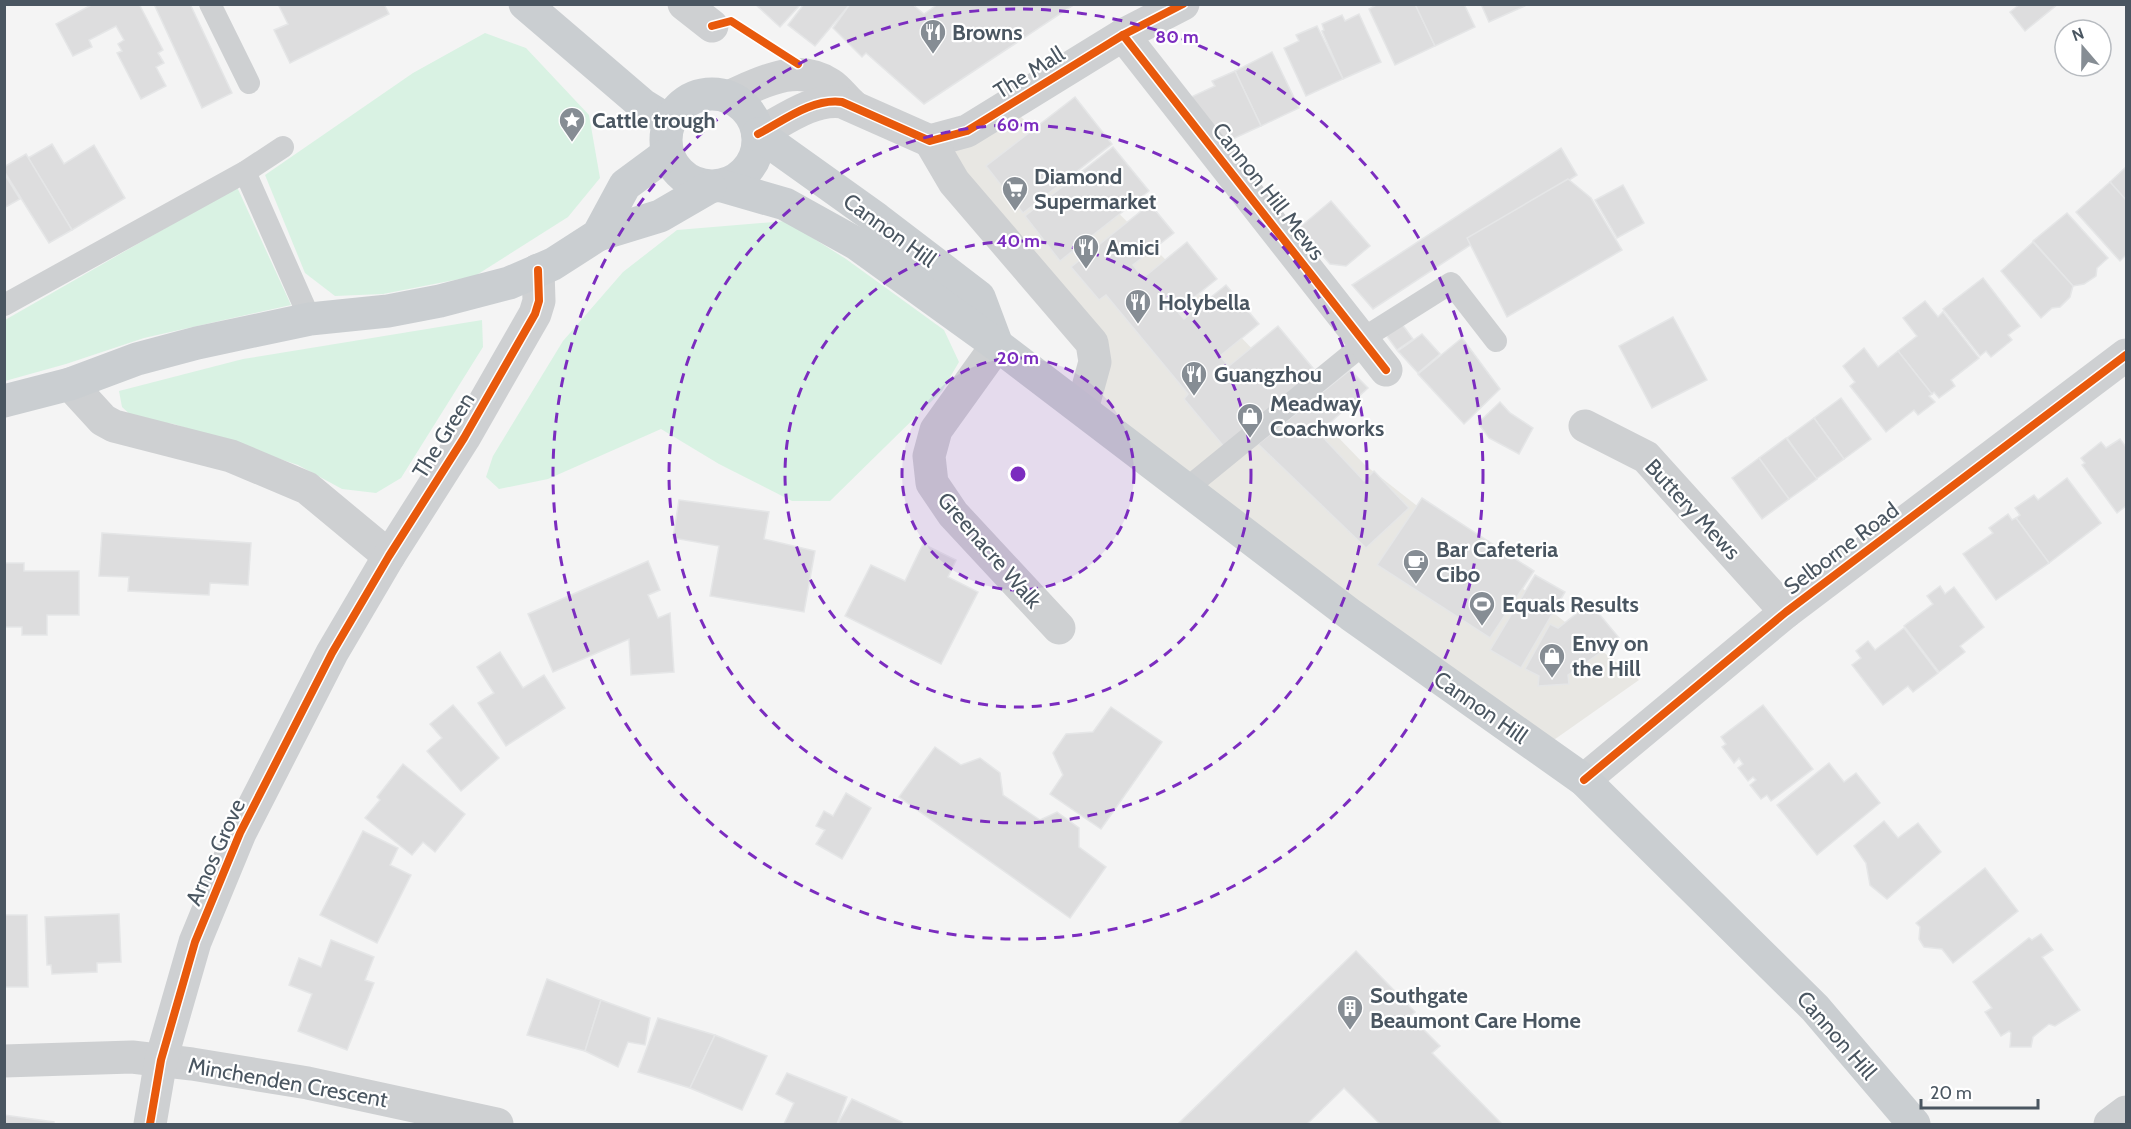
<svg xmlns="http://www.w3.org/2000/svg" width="2131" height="1129" font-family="Cabin,sans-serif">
<rect width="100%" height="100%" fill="#f4f4f4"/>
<path fill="#e8e7e3" d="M1009 105 1170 264 1365 465 1639 680 1541 749 1082 409 1095 362 930 141Z"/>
<g fill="#d9f2e3">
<path d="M485 33 526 48 589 115 600 178 568 217 475 276 383 294 335 296 305 273 265 175 413 73Z"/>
<path d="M237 187 291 305 144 338 66 364 5 381V320Z"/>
<path d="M786 221 846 259 944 330 959 362 942 391 830 501H792L719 464 661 429 548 479 499 489 486 477 493 456 563 341 623 272 677 230Z"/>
<path d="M482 320 483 347 401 478 376 493 342 489 298 465 174 424 135 419 122 407 119 391 243 359Z"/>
</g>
<g fill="#ddddde" stroke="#e5e6e7" stroke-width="1.5">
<path d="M93 4H139L163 50 158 53 164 63 156 67 166 86 141 99 117 53 122 51 118 44 124 40 116 26 89 40 92 47 73 56 56 24Z"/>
<path d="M154 4H190L232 93 202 108Z"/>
<path d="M278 4H384L389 14 290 63 274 30 288 24Z"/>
<path d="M755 4H801L780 27Z"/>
<path d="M804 4H850L815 46 788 25Z"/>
<path d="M850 4H912L924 14 938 4H1075L924 104 866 53 862 57 833 28Z"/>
<path d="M1378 4H1415L1435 46 1395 65 1369 9Z"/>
<path d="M1415 4H1464L1475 27 1435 46Z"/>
<path d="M1481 4H1529L1489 22Z"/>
<path d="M2020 4H2058L2025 31 2010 12Z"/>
<path d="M1359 14 1381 62 1343 79 1322 31 1324 30 1322 24 1342 15 1345 21Z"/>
<path d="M1317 26 1343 79 1306 96 1284 48 1299 41 1296 35Z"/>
<path d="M1272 52 1299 108 1261 126 1235 71Z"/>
<path d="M1235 71 1261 126 1224 143 1215 125 1204 130 1189 98 1215 86 1212 81Z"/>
<path d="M1075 97 1112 144 1023 213 986 166Z"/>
<path d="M52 144 64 164 94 145 125 198 72 230 28 158Z"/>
<path d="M1113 147 1149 191 1060 261 1025 216Z"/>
<path d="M1561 148 1577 175 1373 309 1352 285Z"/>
<path d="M26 154 72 230 49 243 4 171V167Z"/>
<path d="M2126 167V200L2110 182Z"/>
<path d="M4 173 20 199 4 208Z"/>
<path d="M1568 179 1591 198 1622 250 1507 317 1467 238Z"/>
<path d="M2110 182 2126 200V255L2120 261 2076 212Z"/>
<path d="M1623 185 1644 223 1617 238 1595 200Z"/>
<path d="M1331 201 1370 246 1346 266 1330 264 1299 228Z"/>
<path d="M1150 204 1174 233 1133 265 1143 278 1187 242 1217 279 1177 311 1184 319 1226 285 1259 324 1220 356 1229 366 1278 326 1317 373 1225 448 1184 399 1188 394 1106 295 1099 300 1071 267Z"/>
<path d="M2067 213 2108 258 2097 268 2096 276 2084 284 2073 286 2033 241Z"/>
<path d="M2033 242 2073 286 2070 297 2060 307 2052 308 2041 318 2001 271Z"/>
<path d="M1983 278 2020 326 2008 335 2012 340 1991 357 1986 351 1980 356 1943 309Z"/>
<path d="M1925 301 1938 317 1943 312 1979 358 1951 380 1955 386 1939 398 1934 392 1932 394 1898 351 1917 336 1903 318Z"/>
<path d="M1673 317 1707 380 1652 408 1619 346Z"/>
<path d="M1402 324 1413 339 1397 350 1386 335Z"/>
<path d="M1422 334 1440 354 1418 373 1398 351Z"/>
<path d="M1462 338 1500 389 1464 424 1418 374Z"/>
<path d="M1864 348 1878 367 1898 351 1932 394 1929 396 1935 402 1918 415 1914 410 1886 432 1850 386 1855 382 1843 366Z"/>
<path d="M1350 370 1368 388 1319 433 1364 481 1374 471 1409 508 1366 548 1258 444Z"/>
<path d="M1841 398 1871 439 1844 459 1814 418Z"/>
<path d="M1500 402 1510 413 1533 428 1519 454 1489 438 1478 423Z"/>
<path d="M1814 418 1844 459 1816 479 1787 438Z"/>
<path d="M1786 438 1817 479 1789 499 1759 458Z"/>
<path d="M2120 439 2126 447V506L2117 513 2082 465 2085 463 2081 458 2101 442 2106 448Z"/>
<path d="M1759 458 1789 499 1762 519 1732 478Z"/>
<path d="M2067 478 2101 523 2049 563 2016 518 2020 515 2015 508 2034 495 2038 500Z"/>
<path d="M1422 498 1534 571 1490 638 1377 565Z"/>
<path d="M679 500 769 512 764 539 815 551 804 612 710 596 719 546 673 538Z"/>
<path d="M2008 514 2012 520 2016 518 2049 563 1996 600 1963 554 1993 533 1989 528Z"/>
<path d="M102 533 251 543 248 585 210 583 209 595 128 591 129 577 99 576Z"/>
<path d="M923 544 956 560 948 577 978 592 941 664 845 616 871 565 905 581Z"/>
<path d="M648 561 660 590 648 595 658 618 670 613 674 672 631 675 629 639 553 672 528 614Z"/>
<path d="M4 563H24V571H79V615H47V635H22V627H4Z"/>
<path d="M1535 575 1565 592 1521 668 1490 650Z"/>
<path d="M1940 586 1945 594 1954 587 1984 627 1960 646 1965 652 1939 672 1904 626 1933 604 1927 596Z"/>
<path d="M1590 603 1620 639 1568 675 1569 684 1538 686 1539 676 1525 669 1550 624 1558 628Z"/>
<path d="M1904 628 1938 673 1913 692 1908 686 1883 705 1852 665 1861 658 1856 651 1868 641 1875 650Z"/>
<path d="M500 652 523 688 544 675 565 708 506 746 478 703 494 693 477 667Z"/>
<path d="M453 705 499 758 461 791 427 751 442 738 430 724Z"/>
<path d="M1763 705 1813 769 1771 801 1767 795 1761 799 1750 785 1756 780 1753 777 1748 781 1738 768 1743 764 1739 758 1734 763 1722 747 1726 744 1721 737Z"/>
<path d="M1111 707 1162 742 1101 829 1050 794 1063 775 1053 753 1066 734 1093 732Z"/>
<path d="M935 747 961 765 980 758 1000 773 1003 795 1040 820 1057 812 1079 828V847L1106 867 1070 918 899 797Z"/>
<path d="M1829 763 1844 782 1856 773 1880 803 1817 855 1777 805Z"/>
<path d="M403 764 465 814 435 852 423 842 412 855 365 818 380 800 377 797Z"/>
<path d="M846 793 871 808 842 859 816 844 825 830 816 826 824 811 833 816Z"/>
<path d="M1884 821 1898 838 1918 823 1941 852 1887 899 1870 885 1866 863 1854 846Z"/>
<path d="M363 831 398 848 390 865 411 875 377 943 320 915Z"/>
<path d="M1985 868 2018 911 1953 963 1942 949 1924 947 1919 939 1920 927 1916 923Z"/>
<path d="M119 914 121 962 97 963V972L52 974 51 965H47L45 917Z"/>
<path d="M4 915H27L28 987H4Z"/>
<path d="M2041 934 2053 950 2042 957 2080 1010 2055 1026 2049 1024 2033 1037 2031 1047H2010L2011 1033 2009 1031 2001 1036 1985 1012 1992 1008 1973 982 2029 938 2032 940Z"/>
<path d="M331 940 374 957 365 980 374 983 347 1050 298 1031 312 994 289 985 299 958 321 967Z"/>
<path d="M1356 951 1415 1012 1410 1016 1440 1046 1432 1053 1502 1124H1380L1344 1088 1307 1124H1178Z"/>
<path d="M547 979 601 1000 585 1051 527 1035Z"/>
<path d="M601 1000 650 1018 645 1045 628 1042 618 1067 585 1051Z"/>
<path d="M658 1018 715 1035 690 1088 638 1072Z"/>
<path d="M715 1035 767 1056 742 1110 690 1088Z"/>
<path d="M787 1073 847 1097 837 1124H784L794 1103 776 1094Z"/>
<path d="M852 1099 902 1122 901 1124H841L838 1123Z"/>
<path d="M4 1115 54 1122V1124H4Z"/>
</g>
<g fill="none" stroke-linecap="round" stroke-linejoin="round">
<g stroke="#ced0d2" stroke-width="22">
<path d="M210 4 249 83"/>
<path d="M245 172 310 319"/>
<path d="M4 305 245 172 283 147"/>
<path d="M1362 339 1451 283 1496 341"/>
<path d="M1186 489 1365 343"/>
</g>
<g stroke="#ced0d2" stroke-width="33">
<path d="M684 4 712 26"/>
<path d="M1123 35 1386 370"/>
<path d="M728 97C761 83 796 62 830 84 838 89 844 98 851 104"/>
<path d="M758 134C783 121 812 98 842 102L930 141 967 131 1123 35 1183 4"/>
<path d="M930 141 954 182 1092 343 1095 362 1082 409"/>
<path d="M997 345 936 430 929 456 932 483 953 514 1059 628"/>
<path d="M70 384 103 420 114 426 231 456 307 488 389 556"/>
<path d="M1585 426 1646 457 1786 612"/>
<path d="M1584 780 1786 612 2126 355"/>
<path d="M4 1061 132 1057 192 1064 308 1083 497 1124"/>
<path d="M150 1124 161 1060 195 942 240 833 332 653 389 556 464 438 535 314 539 301 538 270"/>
<path d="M2110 1124 2126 1112"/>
</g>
<g stroke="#caced1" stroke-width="33">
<path d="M525 4 643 105 669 121"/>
<circle cx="712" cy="140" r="46"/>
<path d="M758 134 877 219 979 297 997 345"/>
<path d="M722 186 785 204 857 244 997 345 1351 615 1584 780 1815 1008 1914 1124"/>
<path d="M598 235 660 216 710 187"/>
<path d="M4 401 70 384 137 359 197 343 310 319 388 311 440 301 509 283 553 264 598 235 625 185 667 154"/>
</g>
<g stroke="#fff" stroke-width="11">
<g id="cycleway">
<path d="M712 26 731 21 798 64"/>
<path d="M1123 35 1386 370"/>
<path d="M758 134C783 121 812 98 842 102L930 141 967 131 1123 35 1183 4"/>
<path d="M1584 780 1786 612 2126 355"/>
<path d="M150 1124 161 1060 195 942 240 833 332 653 389 556 464 438 535 314 539 301 538 270"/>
</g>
</g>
<use href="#cycleway" stroke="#e8590c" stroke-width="8"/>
</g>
<circle cx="1018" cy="474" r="116" fill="#7b2cbf" fill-opacity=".12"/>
<g fill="none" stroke="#7b2cbf" stroke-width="3" stroke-dasharray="10 8">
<circle cx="1018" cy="474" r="116"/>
<circle cx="1018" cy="474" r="233"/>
<circle cx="1018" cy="474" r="349"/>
<circle cx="1018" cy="474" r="465"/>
</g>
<defs>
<g id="restaurant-pin" transform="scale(1.35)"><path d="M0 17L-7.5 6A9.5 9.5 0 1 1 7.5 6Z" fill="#868d94" stroke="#fff"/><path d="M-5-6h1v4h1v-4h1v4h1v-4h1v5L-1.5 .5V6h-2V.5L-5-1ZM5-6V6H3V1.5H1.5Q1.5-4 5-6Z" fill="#fff"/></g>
<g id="sight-pin" transform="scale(1.35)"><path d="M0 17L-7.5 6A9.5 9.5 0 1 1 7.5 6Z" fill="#868d94" stroke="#fff"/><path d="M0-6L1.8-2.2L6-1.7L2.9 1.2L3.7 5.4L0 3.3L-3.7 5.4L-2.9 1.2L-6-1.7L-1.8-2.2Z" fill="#fff"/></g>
<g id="supermarket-pin" transform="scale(1.35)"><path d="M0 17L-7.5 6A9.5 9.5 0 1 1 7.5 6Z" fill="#868d94" stroke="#fff"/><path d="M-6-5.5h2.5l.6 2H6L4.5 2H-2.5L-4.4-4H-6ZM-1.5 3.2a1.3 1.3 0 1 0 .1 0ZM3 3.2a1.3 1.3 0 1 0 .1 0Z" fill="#fff"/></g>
<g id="shop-pin" transform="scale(1.35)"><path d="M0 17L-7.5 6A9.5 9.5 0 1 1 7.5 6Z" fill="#868d94" stroke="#fff"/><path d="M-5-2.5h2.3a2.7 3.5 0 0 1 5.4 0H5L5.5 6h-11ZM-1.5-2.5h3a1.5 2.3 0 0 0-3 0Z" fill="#fff"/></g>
<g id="cafe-pin" transform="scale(1.35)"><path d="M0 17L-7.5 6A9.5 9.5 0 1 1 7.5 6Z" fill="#868d94" stroke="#fff"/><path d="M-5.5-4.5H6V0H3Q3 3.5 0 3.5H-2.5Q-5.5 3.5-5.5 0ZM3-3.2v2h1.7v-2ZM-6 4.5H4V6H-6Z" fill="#fff"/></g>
<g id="stadium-pin" transform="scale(1.35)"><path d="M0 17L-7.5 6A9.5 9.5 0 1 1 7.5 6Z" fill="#868d94" stroke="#fff"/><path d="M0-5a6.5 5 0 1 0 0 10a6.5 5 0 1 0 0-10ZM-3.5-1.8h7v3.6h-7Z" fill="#fff"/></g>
<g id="building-pin" transform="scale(1.35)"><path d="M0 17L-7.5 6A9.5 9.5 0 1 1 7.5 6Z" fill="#868d94" stroke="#fff"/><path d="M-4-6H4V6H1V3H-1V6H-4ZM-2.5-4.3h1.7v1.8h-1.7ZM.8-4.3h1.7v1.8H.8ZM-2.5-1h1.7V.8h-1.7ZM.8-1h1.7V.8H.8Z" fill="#fff"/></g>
</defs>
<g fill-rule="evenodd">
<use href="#restaurant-pin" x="933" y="32"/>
<use href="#sight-pin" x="572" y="120"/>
<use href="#supermarket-pin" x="1015" y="189"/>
<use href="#restaurant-pin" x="1086" y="247"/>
<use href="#restaurant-pin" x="1138" y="302"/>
<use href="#restaurant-pin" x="1194" y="374"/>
<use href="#shop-pin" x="1250" y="416"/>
<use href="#cafe-pin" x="1416" y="562"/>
<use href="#stadium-pin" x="1482" y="604"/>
<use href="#shop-pin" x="1552" y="656"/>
<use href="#building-pin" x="1350" y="1008"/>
</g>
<g text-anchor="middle" stroke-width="4.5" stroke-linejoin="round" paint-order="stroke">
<g font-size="22" font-weight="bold" fill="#4a5661" stroke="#fff" text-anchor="start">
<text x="952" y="40">Browns</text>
<text x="592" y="128">Cattle trough</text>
<text x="1034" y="184">Diamond<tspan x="1034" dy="25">Supermarket</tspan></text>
<text x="1106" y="255">Amici</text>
<text x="1158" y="310">Holybella</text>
<text x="1214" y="382">Guangzhou</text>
<text x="1270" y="411">Meadway<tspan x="1270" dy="25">Coachworks</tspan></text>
<text x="1436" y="557">Bar Cafeteria<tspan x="1436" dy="25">Cibo</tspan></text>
<text x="1502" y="612">Equals Results</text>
<text x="1572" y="651">Envy on<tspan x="1572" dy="25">the Hill</tspan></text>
<text x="1370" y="1003">Southgate<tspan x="1370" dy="25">Beaumont Care Home</tspan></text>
</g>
<g font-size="22" fill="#4a5661" stroke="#fff">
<text transform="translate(1029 72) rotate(-32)" y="8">The Mall</text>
<text transform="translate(1269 191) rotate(52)" y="8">Cannon Hill Mews</text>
<text transform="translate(890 230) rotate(36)" y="8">Cannon Hill</text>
<text transform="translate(443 435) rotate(-58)" y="8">The Green</text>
<text transform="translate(1693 509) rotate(47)" y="8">Buttery Mews</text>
<text transform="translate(1841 548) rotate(-37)" y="8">Selborne Road</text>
<text transform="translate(990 550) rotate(49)" y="8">Greenacre Walk</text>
<text transform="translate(1481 707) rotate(35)" y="8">Cannon Hill</text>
<text transform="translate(215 852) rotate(-66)" y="8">Arnos Grove</text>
<text transform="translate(1837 1035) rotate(49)" y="8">Cannon Hill</text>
<text transform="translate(288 1082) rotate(10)" y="8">Minchenden Crescent</text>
</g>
</g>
<circle cx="1018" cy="474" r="9" fill="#7b2cbf" stroke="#fff" stroke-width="3"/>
<g font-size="18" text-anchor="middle" font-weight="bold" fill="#7b2cbf" stroke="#fff" stroke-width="4.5" stroke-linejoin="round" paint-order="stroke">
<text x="1177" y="43">80 m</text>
<text x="1018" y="131">60 m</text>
<text x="1018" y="247">40 m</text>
<text x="1018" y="364">20 m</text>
</g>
<rect width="2131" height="1129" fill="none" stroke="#4a5661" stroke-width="12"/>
<g transform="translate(2083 48) rotate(340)"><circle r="28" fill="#ffffff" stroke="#b7bbc0" stroke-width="1.5"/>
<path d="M0-4.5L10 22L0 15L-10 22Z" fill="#868d94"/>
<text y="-9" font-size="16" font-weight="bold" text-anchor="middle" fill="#4a5661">N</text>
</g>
<path d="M1921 1099v9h117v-9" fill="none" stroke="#4a5661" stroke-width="3"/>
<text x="1930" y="1099" font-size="18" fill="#4a5661" stroke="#ffffff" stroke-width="4.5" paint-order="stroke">20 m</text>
</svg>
